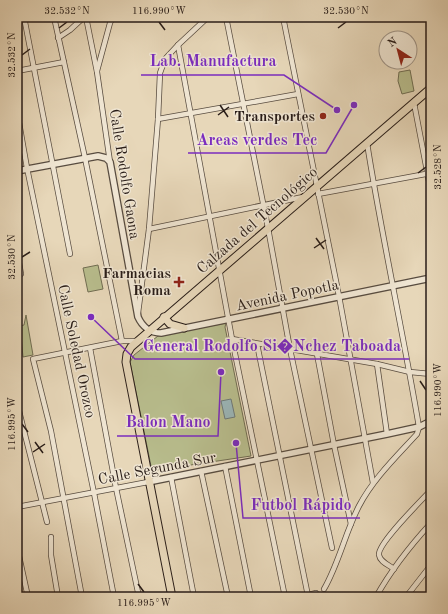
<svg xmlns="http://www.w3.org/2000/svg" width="448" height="614" font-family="'Old Standard TT',serif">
<rect width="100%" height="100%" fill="#e7d7b9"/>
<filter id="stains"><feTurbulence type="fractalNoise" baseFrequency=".005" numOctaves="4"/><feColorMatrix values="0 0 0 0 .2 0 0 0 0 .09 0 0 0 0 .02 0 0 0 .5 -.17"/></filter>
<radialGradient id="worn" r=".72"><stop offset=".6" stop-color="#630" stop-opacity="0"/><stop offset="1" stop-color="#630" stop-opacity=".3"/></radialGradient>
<g fill="#b8bd8d" stroke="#706d52">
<path d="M410 70 414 91 402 94 398 81 399 72Z"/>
<path d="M98 265 103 289 88 292 83 268Z"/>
<path d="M26 315 33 355 23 357 20 326 24 325Z"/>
<path d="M226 323 225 327 251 456 157 470 151 466 130 362 134 355 158 336Z"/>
</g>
<path fill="#9bb7ba" stroke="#6d7979" d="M231 399 235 417 225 419 221 401Z"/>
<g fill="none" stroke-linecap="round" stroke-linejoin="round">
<g stroke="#584c40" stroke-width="6">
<g id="minor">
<path d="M24 17 70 254"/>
<path d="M54 17 85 158 122 341"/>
<path d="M86 17 97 72 110 162"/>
<path d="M226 17 268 228 290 349 332 548"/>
<path d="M283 17 339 296 373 483"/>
<path d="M58 38 70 30 84 17"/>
<path d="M178 45 232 339 285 597"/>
<path d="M17 71 64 62"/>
<path d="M97 71 110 23 113 17"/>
<path d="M414 103 431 192"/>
<path d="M17 111 27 168 94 493 114 597"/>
<path d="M158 119 298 94"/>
<path d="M318 194 431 173"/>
<path d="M149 229 303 197"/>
<path d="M17 251 21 274"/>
<path d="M138 313 149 229 158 119 160 73 165 59 178 45 208 17"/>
<path d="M232 339 377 364 410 372 431 374"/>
<path d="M257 344 308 596"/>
<path d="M90 348 116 488 139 597"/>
<path d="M317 354 334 445 351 524"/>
<path d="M377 364 387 434"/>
<path d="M17 403 47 522"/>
<path d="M225 466 251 597"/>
<path d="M201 471 228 597"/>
<path d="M171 477 194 597"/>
<path d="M17 507 148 482"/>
<path d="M51 537V555L58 597"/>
<path d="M17 547 28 597"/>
<path d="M394 569C389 565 380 562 379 555 377 544 422 500 431 490"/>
<path d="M324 589C339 563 345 533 359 506 373 479 396 457 417 434L419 427C403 332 382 238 367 143"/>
<path d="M82 597 51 431 33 359 122 341H137"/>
<path d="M301 597 316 593"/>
<path d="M376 597C391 570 410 546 431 523"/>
<path d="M406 597 431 565"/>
</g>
</g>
<g stroke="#584c40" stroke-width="8">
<g id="tertiary">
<path d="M17 171 98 156 106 158 110 162 138 317C142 326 150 333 161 333L431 278"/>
<path d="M148 482 387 434 419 427 431 421"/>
</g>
</g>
<g stroke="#291d18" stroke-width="9">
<g id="primary">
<path d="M164 317 170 324 184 328"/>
<path d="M172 597 126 362 127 354 131 347 431 88"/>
</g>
</g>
<use href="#minor" stroke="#efe5d2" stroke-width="4.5"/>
<use href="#tertiary" stroke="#efe5d2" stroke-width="5.5"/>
<use href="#primary" stroke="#e7d7b9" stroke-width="7"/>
</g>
<path fill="none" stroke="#291d18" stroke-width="1.5" d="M159 22 165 30M59 28 67 22M338 28 346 22M22 55 30 49M220 105 228 117M218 115 229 107M418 173 426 167M316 238 324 249M314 248 326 240M22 257 30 252M420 381 426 390M22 424 28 432M35 442 43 453M33 452 45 444M138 584 144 592"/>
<g fill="#8f2418" stroke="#efe5d2" stroke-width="1.5">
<circle cx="323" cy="116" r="4"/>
<path d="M177 276h4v4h4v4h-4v4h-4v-4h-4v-4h4z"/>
</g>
<g text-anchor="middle" stroke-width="3" stroke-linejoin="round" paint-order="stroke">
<g font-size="15" font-weight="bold" fill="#291d18" stroke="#efe5d2" text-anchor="end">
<text x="315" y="121">Transportes</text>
<text x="171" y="278">Farmacias<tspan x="171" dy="17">Roma</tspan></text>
</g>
<g font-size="15" fill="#291d18" stroke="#efe5d2">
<text transform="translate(125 174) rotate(81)" y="5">Calle Rodolfo Gaona</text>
<text transform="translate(257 220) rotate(-41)" y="5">Calzada del Tecnológico</text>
<text transform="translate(287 295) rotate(-12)" y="5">Avenida Popotla</text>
<text transform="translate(77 351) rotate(78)" y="5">Calle Soledad Orozco</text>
<text transform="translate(157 468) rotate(-11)" y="5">Calle Segunda Sur</text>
</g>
</g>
<path fill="none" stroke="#7b2cbf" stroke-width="1.5" d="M337 110L284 75H141M354 105L326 153H188M91 317L135 359H409M221 372L218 436H117M236 443L243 518H360"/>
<g fill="#7b2cbf" stroke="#efe5d2" stroke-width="1.5">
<circle cx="337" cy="110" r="4"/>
<circle cx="354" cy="105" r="4"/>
<circle cx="91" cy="317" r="4"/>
<circle cx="221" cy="372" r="4"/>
<circle cx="236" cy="443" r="4"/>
</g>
<g font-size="16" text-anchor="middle" font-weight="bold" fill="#7b2cbf" stroke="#efe5d2" stroke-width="3" stroke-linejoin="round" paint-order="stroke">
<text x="213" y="66">Lab. Manufactura</text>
<text x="257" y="145">Areas verdes Tec</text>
<text x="272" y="351">General Rodolfo Si�Nchez Taboada</text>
<text x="168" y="427">Balon Mano</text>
<text x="301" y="510">Futbol Rápido</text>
</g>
<rect width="448" height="614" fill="none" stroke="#e7d7b9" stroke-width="44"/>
<g transform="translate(398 50) rotate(324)"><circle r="19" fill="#efe5d2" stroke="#a09588"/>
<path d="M0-3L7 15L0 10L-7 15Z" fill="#8f2418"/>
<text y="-6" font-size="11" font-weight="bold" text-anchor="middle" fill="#291d18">N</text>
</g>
<rect x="22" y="22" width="404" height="570" fill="none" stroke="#291d18" stroke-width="1.5"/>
<g font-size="10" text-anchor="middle" fill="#291d18">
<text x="67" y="14">32.532°N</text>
<text x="159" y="14">116.990°W</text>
<text x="346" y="14">32.530°N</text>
<text transform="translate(11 55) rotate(-90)" y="4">32.532°N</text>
<text transform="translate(437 167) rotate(-90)" y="4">32.528°N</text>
<text transform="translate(11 257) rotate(-90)" y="4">32.530°N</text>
<text transform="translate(437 390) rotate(-90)" y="4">116.990°W</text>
<text transform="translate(11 424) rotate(-90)" y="4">116.995°W</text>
<text x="144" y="606">116.995°W</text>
</g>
<rect width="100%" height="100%" filter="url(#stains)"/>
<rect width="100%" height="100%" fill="url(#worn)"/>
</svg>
